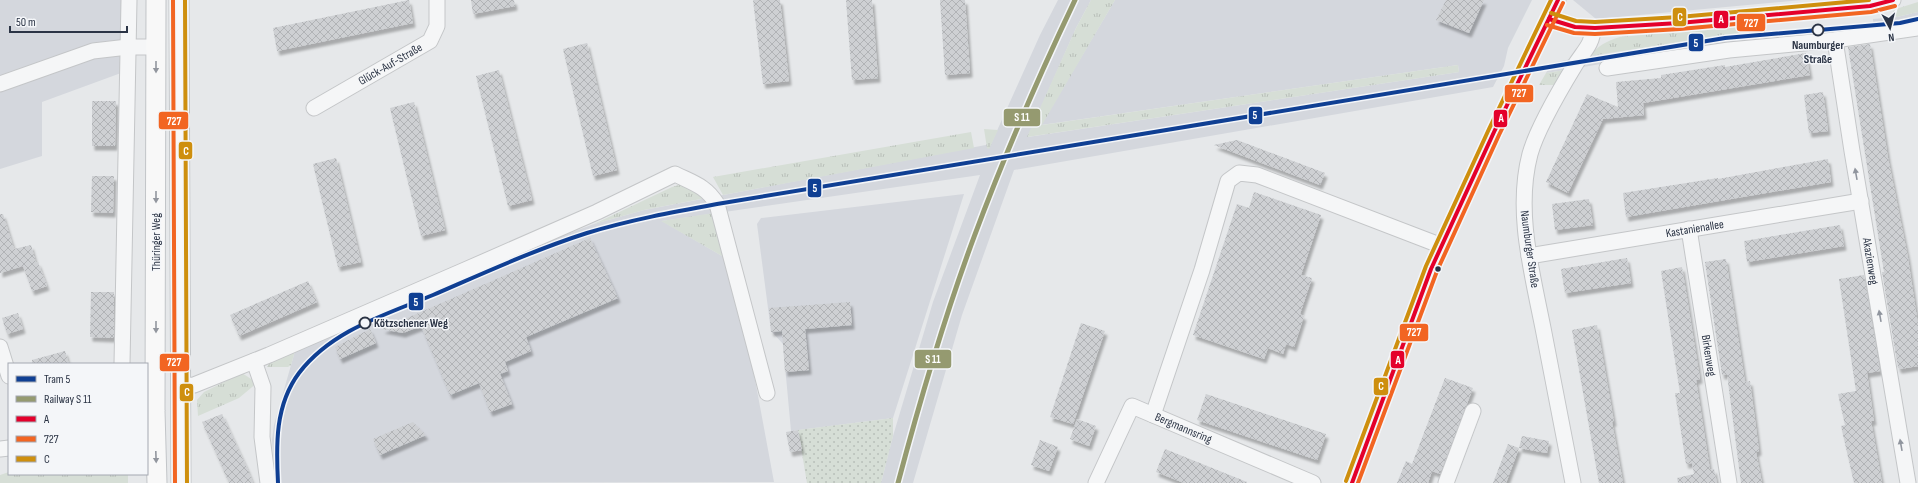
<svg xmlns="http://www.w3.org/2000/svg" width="1918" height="483" font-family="'Sofia Sans Condensed',sans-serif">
<defs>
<pattern id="grass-tufts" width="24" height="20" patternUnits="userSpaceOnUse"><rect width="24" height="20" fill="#d6ded6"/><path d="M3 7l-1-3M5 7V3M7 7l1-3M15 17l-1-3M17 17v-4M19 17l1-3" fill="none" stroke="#b8bfb9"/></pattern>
<pattern id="garden-dots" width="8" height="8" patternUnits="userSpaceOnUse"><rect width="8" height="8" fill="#d6ded6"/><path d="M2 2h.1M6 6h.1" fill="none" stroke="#b8bfb9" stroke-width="1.8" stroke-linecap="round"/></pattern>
<pattern id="building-cross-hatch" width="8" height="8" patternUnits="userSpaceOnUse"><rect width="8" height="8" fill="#ced0d3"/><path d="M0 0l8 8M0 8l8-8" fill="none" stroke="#b1b3b6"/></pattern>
<filter id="shadow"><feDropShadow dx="2.5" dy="4.5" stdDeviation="1" flood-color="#0004"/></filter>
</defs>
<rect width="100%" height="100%" fill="#e6e8ea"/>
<g fill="#d4d7dd">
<path d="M0 0H129L121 73 42 102V156L0 169Z"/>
<path d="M1058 0H1091L1076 28 1028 137 1459 72 1458 65 1041 125 1115 0H1532L1508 48 1504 66 1493 87 1014 170 962 315 913 483H881L893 436 933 302 980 175 662 221 729 260 756 385 774 482 275 483 272 440 274 425 295 351 551 240 594 224 644 210 991 144 1040 35Z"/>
<path d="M1573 0H1802L1596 19Z"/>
<path d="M1918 12V25L1874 30 1873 19 1897 17Z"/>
<path d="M1763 30 1764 38 1711 45 1583 67 1589 56Z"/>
<path d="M1571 59 1565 70 1546 73 1552 63Z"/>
<path d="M964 194 893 418 791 431 783 344 771 331 757 224 761 218Z"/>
</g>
<g fill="url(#grass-tufts)">
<path d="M1091 0H1115L1042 125 1458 65 1459 72 1027 137 1076 28Z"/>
<path d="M1918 2V12L1897 17 1893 15V11L1899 8Z"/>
<path d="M1754 25 1763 30 1589 56C1598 46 1606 41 1620 37Z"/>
<path d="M1565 70 1556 85H1539L1546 73Z"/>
<path d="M984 129 998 130 989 149 987 148Z"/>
<path d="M971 132 974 148 723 195 713 177Z"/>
<path d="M682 184 706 198 644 210 594 224 672 187Z"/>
<path d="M714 213 729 260 661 221Z"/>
<path d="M295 351 291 365 288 367H267L270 362Z"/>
<path d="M242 373 257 383 239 398 198 416 197 400 204 392Z"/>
<path d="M9 472V474H128V483H0V475Z"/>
</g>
<path fill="url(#garden-dots)" d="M893 418V436L881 483H807L798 430Z"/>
<g fill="url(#building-cross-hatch)" filter="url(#shadow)">
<path d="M409 0 413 23 277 51 273 28Z"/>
<path d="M471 0H514L515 6 473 14Z"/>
<path d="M753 0H780L789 81 763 84Z"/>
<path d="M846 0H872L878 78 852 80Z"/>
<path d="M940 0H965L970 73 945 75Z"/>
<path d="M1446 0H1484L1469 33 1436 20Z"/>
<path d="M587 43 617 170 593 176 563 49Z"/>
<path d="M1870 44 1888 158 1908 258 1918 325V366L1900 369 1898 368 1882 272H1884L1848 47Z"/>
<path d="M1806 53 1810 75 1643 103 1644 115 1603 119 1568 193 1546 182 1587 94 1618 107 1616 82 1661 78V75L1725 65V67Z"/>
<path d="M499 70 532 200 508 206 476 76Z"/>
<path d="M1823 92 1828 131 1809 133 1804 95Z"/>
<path d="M92 101H116L115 146H92Z"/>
<path d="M414 102 445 230 421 236 390 108Z"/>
<path d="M1237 140 1325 173 1320 185 1214 145Z"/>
<path d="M336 158 361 262 338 267 313 164Z"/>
<path d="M1828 159 1831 182 1626 217 1623 193 1718 178V179Z"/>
<path d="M92 176H114L113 213 91 212Z"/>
<path d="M1254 192 1321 215 1301 275 1312 278 1300 314 1304 316 1294 347 1286 344 1283 354 1268 348 1264 359 1193 335 1237 204 1249 208Z"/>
<path d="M1589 199 1593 225 1555 230 1552 204Z"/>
<path d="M0 214H3L14 249 31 245 36 263 38 262 47 286 32 291 23 266 0 273Z"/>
<path d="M1840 225 1844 246 1747 262 1744 241Z"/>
<path d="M590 238 618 298 526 337 531 351 505 362 508 371 500 374 512 404 490 412 479 383 450 395 421 326 403 333 382 329Z"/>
<path d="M1627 258 1631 283 1565 293 1561 269Z"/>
<path d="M1726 259 1745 382 1750 381 1759 451 1756 452 1762 483H1741L1727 374 1722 375 1705 262Z"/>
<path d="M1682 267 1700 379 1696 380 1710 470 1714 469 1717 483H1678L1677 478 1694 474 1692 463 1686 464 1675 393H1680L1661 271Z"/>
<path d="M1864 275 1880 371 1867 373 1874 421H1871L1882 483H1854L1841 426 1845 425 1838 394 1856 391 1839 279Z"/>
<path d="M308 281 317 302 239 336 230 315Z"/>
<path d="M91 292H114V338L90 337Z"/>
<path d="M850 302 852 325 805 329 809 370 785 372 782 331 771 332 769 308Z"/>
<path d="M18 313 23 329 7 334 2 318Z"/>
<path d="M1081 323 1105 331 1073 424 1050 417Z"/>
<path d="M1597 325 1614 422H1612L1623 483H1599L1572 330Z"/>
<path d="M370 329 376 343 340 359 335 347Z"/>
<path d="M65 351 69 364H32V360Z"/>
<path d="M1445 378 1473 388 1440 474 1432 471 1428 483H1397L1406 461 1412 464Z"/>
<path d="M1206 394 1326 434 1317 460 1197 420Z"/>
<path d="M222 414 247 468 253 483H229L202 422Z"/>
<path d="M1077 419 1096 426 1089 446 1070 439Z"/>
<path d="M413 422 426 435 380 455 373 439Z"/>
<path d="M798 430 802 450 790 452 786 432Z"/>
<path d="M1522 436 1549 441 1547 453 1519 448Z"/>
<path d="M1040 440 1058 447 1049 471 1031 465Z"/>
<path d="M1508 444 1519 448 1506 483H1493Z"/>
<path d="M1165 449 1247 482V483H1184L1156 472Z"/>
</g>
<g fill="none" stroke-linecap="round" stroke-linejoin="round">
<g stroke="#c4c6c8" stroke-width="17">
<g id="minor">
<path d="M1549 19 1575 27 1595 28 1679 23 1870 6 1893 0"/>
<path id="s1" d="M1835 40 1852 151 1908 483"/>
<path d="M1607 68 1729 50 1835 40 1918 28"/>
<path d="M0 84 93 51 128 47H156"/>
<path id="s2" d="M314 108 430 41 437 26V0"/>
<path id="s3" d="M1689 229 1729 483"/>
<path id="s4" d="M1529 256 1861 201"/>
<path d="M0 347 9 376"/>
<path d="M254 361 263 387 262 437 268 483"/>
<path d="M122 364 129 0"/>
<path d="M181 386 194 385 269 355 465 270 597 212 675 174C693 183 706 186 717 204L767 393"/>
<path d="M1153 415 1202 270 1228 181 1239 173 1257 175 1442 246"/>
<path d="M0 449 9 448"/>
<path id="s5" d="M1096 483 1132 406 1313 483"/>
<path d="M1352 483 1431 269 1494 132 1558 0"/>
<path d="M1446 483 1473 411"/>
<path d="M1573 483C1563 431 1553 380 1543 328 1532 272 1515 211 1530 154 1537 129 1561 88 1575 65 1583 52 1593 44 1593 28"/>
</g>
</g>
<g stroke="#c2c5c8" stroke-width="21">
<g id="major">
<path d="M156 0 155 411 157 483"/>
<path d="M179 0 181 483"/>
</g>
</g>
<use href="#minor" stroke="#f5f6f7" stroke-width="15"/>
<use href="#major" stroke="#f8f8f8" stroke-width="19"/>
<g stroke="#f4f6f9" stroke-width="7">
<g id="bus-1">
<path d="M1549 19 1575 27 1595 28 1679 23 1870 6 1893 0"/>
<path d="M1352 483 1431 269 1494 132 1558 0"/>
</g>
</g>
<g stroke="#f4f6f9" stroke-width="7">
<g id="bus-2">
<path d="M173 0 175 483"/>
<path d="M1547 25 1574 33 1595 34 1680 29 1871 12 1895 6"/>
<path d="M1358 483 1437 271 1499 135 1563 3"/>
</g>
</g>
<g stroke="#f4f6f9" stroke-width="7">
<g id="bus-3">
<path d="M185 0 187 483"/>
<path d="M1551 13 1576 21 1595 22 1679 17 1869 0"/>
<path d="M1346 481 1426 266 1489 129 1551 0"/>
</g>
</g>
<use href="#bus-1" stroke="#e4002b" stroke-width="4"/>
<use href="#bus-2" stroke="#f26522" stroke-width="4"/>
<use href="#bus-3" stroke="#ce8f0e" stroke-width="4"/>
<g stroke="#f4f6f9" stroke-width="8">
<path id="rail-1" d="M898 483C920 400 944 318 974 237 1004 156 1038 78 1075 0"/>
</g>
<use href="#rail-1" stroke="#959a70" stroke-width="5"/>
<g stroke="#f4f6f9" stroke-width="7">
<path id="tram-1" d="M278 483C276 445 275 405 299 373 332 330 385 315 433 295 484 273 534 250 587 233 630 220 673 212 717 204L1725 38 1900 23 1918 19"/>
</g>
<use href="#tram-1" stroke="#0f3f93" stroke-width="4"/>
</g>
<defs><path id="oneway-solid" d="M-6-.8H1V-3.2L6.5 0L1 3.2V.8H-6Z"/></defs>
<g fill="#92969e">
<use href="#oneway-solid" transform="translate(156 67) rotate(90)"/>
<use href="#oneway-solid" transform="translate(156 197) rotate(90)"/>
<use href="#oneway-solid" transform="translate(156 327) rotate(90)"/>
<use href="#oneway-solid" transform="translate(156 457) rotate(88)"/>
</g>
<g fill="#90959e">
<use href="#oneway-solid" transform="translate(1856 174) rotate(-100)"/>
<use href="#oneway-solid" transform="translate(1880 316) rotate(-100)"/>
<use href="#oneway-solid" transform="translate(1901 445) rotate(-100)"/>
</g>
<g fill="#f4f6f9" stroke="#2b3445" stroke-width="2">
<circle cx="1818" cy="30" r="5.5"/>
<circle cx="365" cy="323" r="5.5"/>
</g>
<circle fill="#2b3445" stroke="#f4f6f9" stroke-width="1.5" cx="1438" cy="269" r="3.5"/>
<g text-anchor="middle" stroke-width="3" stroke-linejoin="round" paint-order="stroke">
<g font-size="12" font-weight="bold" fill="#2b3445" stroke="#f4f6f9">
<text x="1818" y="49">Naumburger<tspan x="1818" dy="14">Straße</tspan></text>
<text x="374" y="327" text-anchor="start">Kötzschener Weg</text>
</g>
<g font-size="12" fill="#2b3445" stroke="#f4f6f9">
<text dy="4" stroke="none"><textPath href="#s2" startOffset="88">Glück-Auf-Straße</textPath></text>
<text dy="4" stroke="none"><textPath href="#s4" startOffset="168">Kastanienallee</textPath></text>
<text transform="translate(156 242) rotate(-90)" y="4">Thüringer Weg</text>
<text transform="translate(1530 249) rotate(82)" y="4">Naumburger Straße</text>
<text dy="4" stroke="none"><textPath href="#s1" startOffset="224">Akazienweg</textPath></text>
<text dy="4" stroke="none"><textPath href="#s3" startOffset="128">Birkenweg</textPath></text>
<text dy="4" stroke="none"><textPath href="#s5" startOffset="141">Bergmannsring</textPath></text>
</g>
</g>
<g stroke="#f4f6f9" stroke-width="1.5">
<rect x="1672" y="7" width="15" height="20" rx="4" fill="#ce8f0e"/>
<rect x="1713" y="10" width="16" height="19" rx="4" fill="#e4002b"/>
<rect x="1736" y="13" width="30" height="19" rx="4" fill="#f26522"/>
<rect x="1688" y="33" width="16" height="19" rx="4" fill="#0f3f93"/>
<rect x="1504" y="84" width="30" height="19" rx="4" fill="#f26522"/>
<rect x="1248" y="106" width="15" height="19" rx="4" fill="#0f3f93"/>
<rect x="1003" y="108" width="38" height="19" rx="4" fill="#959a70"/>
<rect x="1493" y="109" width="15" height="19" rx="4" fill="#e4002b"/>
<rect x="158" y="111" width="31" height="19" rx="4" fill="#f26522"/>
<rect x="178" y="141" width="15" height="19" rx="4" fill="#ce8f0e"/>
<rect x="807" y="178" width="15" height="20" rx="4" fill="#0f3f93"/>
<rect x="408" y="292" width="16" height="19" rx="4" fill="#0f3f93"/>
<rect x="1399" y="323" width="30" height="19" rx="4" fill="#f26522"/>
<rect x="914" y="349" width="38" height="20" rx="4" fill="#959a70"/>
<rect x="1390" y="350" width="15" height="19" rx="4" fill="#e4002b"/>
<rect x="159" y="353" width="31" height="19" rx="4" fill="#f26522"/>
<rect x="1373" y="377" width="16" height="19" rx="4" fill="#ce8f0e"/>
<rect x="179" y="383" width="15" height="19" rx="4" fill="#ce8f0e"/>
</g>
<g font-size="11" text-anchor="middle" font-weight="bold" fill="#fff">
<text x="1680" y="21">C</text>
<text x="1721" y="23">A</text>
<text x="1751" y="27">727</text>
<text x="1696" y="47">5</text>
<text x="1519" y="97">727</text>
<text x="1255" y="119">5</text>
<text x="1022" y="121">S 11</text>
<text x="1501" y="122">A</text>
<text x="174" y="125">727</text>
<text x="186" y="155">C</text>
<text x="815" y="192">5</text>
<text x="416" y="306">5</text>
<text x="1414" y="336">727</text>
<text x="933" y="363">S 11</text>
<text x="1398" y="364">A</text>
<text x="174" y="366">727</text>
<text x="1381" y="390">C</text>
<text x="187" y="396">C</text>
</g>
<rect x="8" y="363" width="140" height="112" fill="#f4f6f9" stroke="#a4a8b1"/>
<rect x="16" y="376" width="20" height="6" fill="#0f3f93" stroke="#a4a8b1"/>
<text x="44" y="383" font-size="12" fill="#2b3445">Tram 5</text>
<rect x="16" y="396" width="20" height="6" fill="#959a70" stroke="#a4a8b1"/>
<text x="44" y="403" font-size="12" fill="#2b3445">Railway S 11</text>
<rect x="16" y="416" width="20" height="6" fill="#e4002b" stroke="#a4a8b1"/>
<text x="44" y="423" font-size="12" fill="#2b3445">A</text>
<rect x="16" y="436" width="20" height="6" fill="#f26522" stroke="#a4a8b1"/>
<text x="44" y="443" font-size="12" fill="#2b3445">727</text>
<rect x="16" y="456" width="20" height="6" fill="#ce8f0e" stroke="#a4a8b1"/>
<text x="44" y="463" font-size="12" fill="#2b3445">C</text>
<g transform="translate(1890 28) rotate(173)" stroke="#f4f6f9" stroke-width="3" paint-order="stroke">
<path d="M0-3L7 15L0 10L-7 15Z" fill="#2b3445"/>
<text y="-6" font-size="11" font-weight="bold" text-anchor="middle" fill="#2b3445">N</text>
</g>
<path d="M10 26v6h117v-6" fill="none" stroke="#2b3445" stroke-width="2"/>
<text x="16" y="26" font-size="12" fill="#2b3445" stroke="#f4f6f9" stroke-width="3" paint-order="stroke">50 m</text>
</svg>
